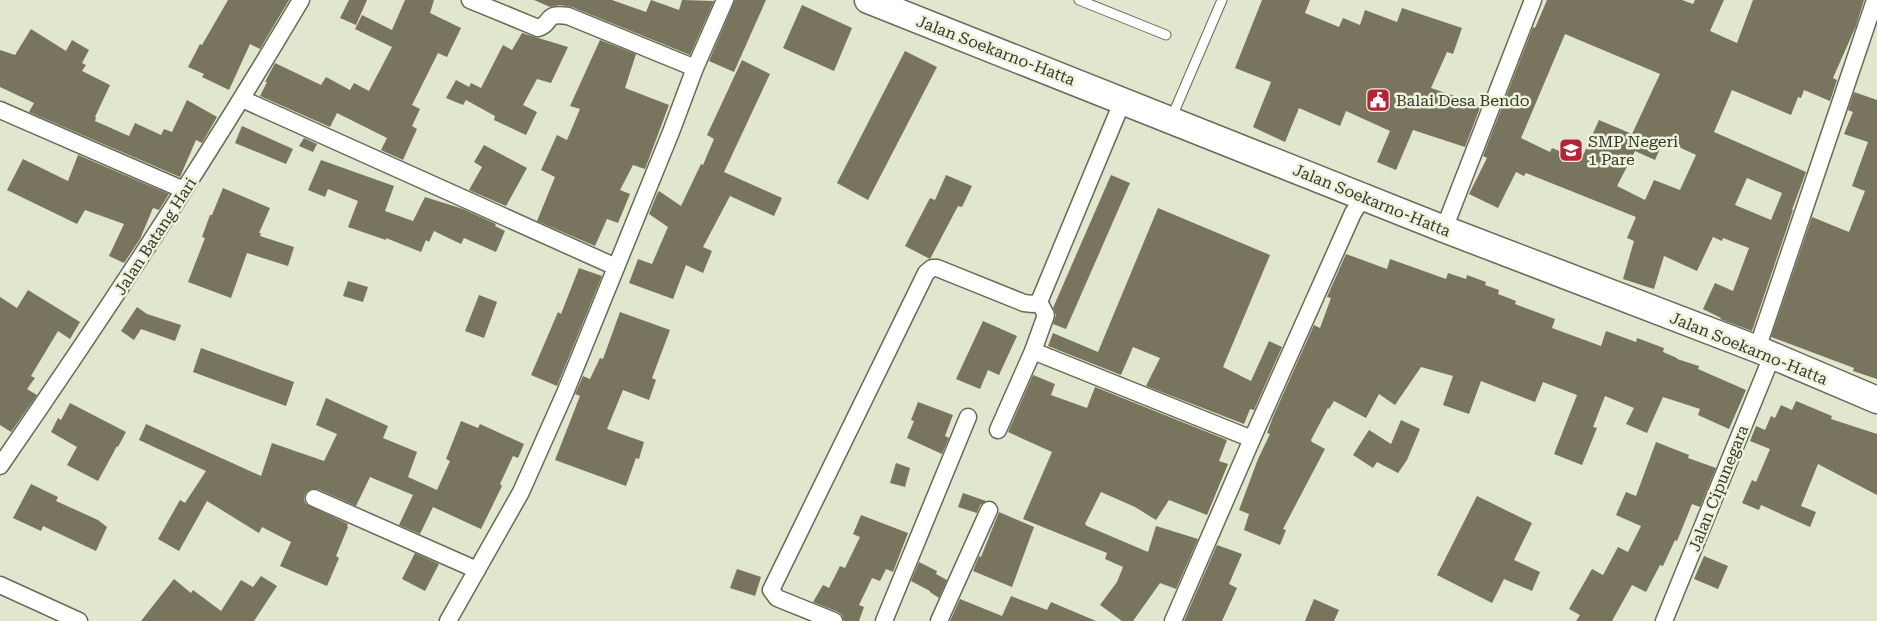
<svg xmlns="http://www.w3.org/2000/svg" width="1877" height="621" font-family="'Roboto Serif',serif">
<rect width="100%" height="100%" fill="#e1e6ce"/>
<g fill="#78745e" fill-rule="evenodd">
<path d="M228 0H289L260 49 250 44 229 90 202 77 204 74 188 67 200 44 202 45Z"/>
<path d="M349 0H367L356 25 340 18Z"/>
<path d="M405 0H434L430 13 461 28 447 57 438 53 412 105 420 109 412 126 417 129 403 160 381 150 387 138 337 113 330 127 260 96 267 82H265L275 63 321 85 326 77 350 90 354 83 369 91 392 47 355 29 362 15 392 30Z"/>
<path d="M534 0H612L646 12 651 0 679 10 682 0 714 1 690 55 572 7 560 5 550 7Z"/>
<path d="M735 0H766L734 72 709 61Z"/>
<path d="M1262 0H1310L1305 13 1339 27 1343 18 1360 25 1365 10 1397 22 1402 8 1462 28 1453 54 1447 52 1431 88 1481 105 1465 147 1413 130 1396 170 1377 162 1390 131 1346 111 1340 126 1299 108 1285 142 1253 127 1271 82 1235 68Z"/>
<path d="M1547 0H1682L1693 4 1695 0H1724L1710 31 1737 43 1753 0H1864L1856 26 1833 78 1837 80 1830 101 1804 90 1801 98 1798 97 1791 115 1732 90 1714 132 1806 172 1792 210H1793L1752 331 1720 319 1721 318 1703 309 1715 283 1733 291 1749 248 1723 238 1722 241 1713 237 1697 271 1664 256 1654 289 1623 279 1634 241 1627 238 1636 217 1526 173 1524 176 1516 172 1498 208 1469 194 1487 158 1483 156 1533 27 1535 28ZM1565 34 1660 74 1632 134 1599 120 1581 160 1552 148 1550 152 1521 138ZM1664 140 1696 155 1680 190 1654 180 1645 200 1617 186 1635 151 1655 160ZM1747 178 1782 193 1771 220 1735 205Z"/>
<path d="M802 5 852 28 834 71 783 48Z"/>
<path d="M31 29 66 51 72 40 89 50 82 63 86 65 82 71 110 85 95 117 96 118 95 121 129 136 135 123 161 135 164 129 172 132 187 100 217 117 202 143 196 140 180 177 29 112 34 103 0 87V50L15 55Z"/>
<path d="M522 33 568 47 551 83 537 79 523 105 537 112 526 135 494 120 495 116 466 100 463 105 446 98 456 80 469 87 471 83 481 88 503 45 512 50Z"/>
<path d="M600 40 636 54 625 88 669 105 645 169 633 165 620 190 630 194 618 223 607 219 595 246 537 221 555 177 541 170 557 135 567 140 580 109 570 106Z"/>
<path d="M905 51 937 67 868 200 837 183Z"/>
<path d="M742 60 770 74 724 172 782 198 774 216 730 196 703 247 712 251 703 273 686 265 673 299 629 283 638 259 652 264 668 227 649 214 657 194 659 191 681 206 701 164 703 165 714 139 707 135Z"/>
<path d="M1854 92 1877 100V379L1853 371 1854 368 1771 337 1812 217 1849 232 1865 191 1852 186 1868 142 1844 134 1853 112 1848 110Z"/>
<path d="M242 126 293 149 286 164 235 143Z"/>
<path d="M304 138 317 144 313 152 299 146Z"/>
<path d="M484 145 527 168 506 206 469 190 482 167 474 162Z"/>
<path d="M78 155 169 194 159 210 153 208 140 239 124 263 109 256 124 224 85 210 77 224 7 190 23 159 68 181Z"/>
<path d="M321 160 394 186 385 211 413 221 425 197 463 209 496 224 495 226 505 231 496 252 464 238 461 244 434 231 429 242 426 240 421 252 386 238V240L348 227 358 201 328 189 325 197 308 190Z"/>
<path d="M946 175 972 186 962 207 958 206 930 259 905 246 930 198 935 200Z"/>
<path d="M1111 175 1130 183 1066 329 1053 324 1056 315 1053 308Z"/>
<path d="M223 188 270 208 259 233H261L260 236 294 247 288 266 247 253 231 298 188 282 205 238 202 237 210 215H212Z"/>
<path d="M1158 208 1270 255 1223 367 1251 381 1269 341 1282 347 1254 410 1250 409 1244 424 1146 386 1160 358 1133 347 1121 375 1048 346 1053 333 1098 352Z"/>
<path d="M1346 254 1387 269 1390 259 1446 279 1448 273 1466 279 1467 275 1486 282 1485 285 1499 290 1498 294 1516 301 1515 304 1555 319 1552 328 1601 346 1606 331 1636 342 1637 338 1664 348 1663 352 1677 358V359L1699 366 1698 369 1746 390 1729 429 1698 415 1700 409 1663 397 1647 433 1626 424 1634 408 1605 396 1593 427 1597 428 1582 465 1554 454 1577 395 1543 382 1535 402 1481 381 1469 414 1443 405 1453 376 1421 367 1395 405 1379 394 1366 418 1334 401 1329 409 1328 408 1311 440 1312 442 1325 449 1283 529 1286 530 1280 545 1244 530 1249 514 1239 510 1258 459 1270 434 1267 433 1273 417 1314 325 1320 328 1331 298 1327 297Z"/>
<path d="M579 268 602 276 557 386 531 375 558 312 561 314Z"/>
<path d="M348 281 368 287 363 302 343 296Z"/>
<path d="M28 290 80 322 70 339 58 331 31 376 35 378 27 389 37 395 11 432 0 425V297L17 308Z"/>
<path d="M479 295 497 302 484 338 465 331Z"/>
<path d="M137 307 147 314 181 325 175 341 141 329 134 340 121 331Z"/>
<path d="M620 312 670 330 652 378 656 380 649 400 623 390 607 429 644 442 639 459 636 458 626 486 555 460 580 396 575 394 583 376 590 379 600 358 603 359Z"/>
<path d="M983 321 1017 336 999 375 988 370 980 389 956 379Z"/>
<path d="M201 348 294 382 286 406 193 372Z"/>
<path d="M1033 375 1055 384 1051 395 1087 408 1095 387 1227 440 1219 461 1228 464 1207 515 1169 500 1156 520 1135 507 1101 492 1085 524 1087 526 1148 552 1156 526 1198 539 1176 589 1160 583 1133 621H1122L1100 605 1117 582 1123 567 1105 559 1107 553 1023 519 1052 452 1008 432Z"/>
<path d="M326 398 388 426 383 438 417 452 408 477 437 490 450 461 446 459 461 421 478 428 480 424 524 444 518 458 513 456 500 484 502 486 481 529 433 507 420 534 399 525 413 495 370 477 356 506 318 489 309 490 305 494 304 500 306 504 348 524 347 526 348 527 336 556 339 558 327 586 280 566 291 542 262 527 259 533 207 501 179 551 158 539 180 500 185 503 206 471 139 440 146 424 261 476 272 443 324 461 337 434 316 425Z"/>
<path d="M1796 401 1832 416 1831 419 1877 434V495L1818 464 1801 506 1816 512 1810 527 1761 505 1759 510 1742 503 1752 480 1756 482 1770 449 1750 441 1756 426 1765 430 1771 416 1775 418 1781 405 1792 410Z"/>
<path d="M918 402 953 415 945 436 949 438 942 454 907 438 914 421 911 420Z"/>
<path d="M70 403 126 432 118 447 117 446 98 481 67 465 77 447 51 432 58 418 61 420Z"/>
<path d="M1401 420 1420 429 1407 460 1398 473 1377 462 1373 468 1353 455 1369 430 1391 444Z"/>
<path d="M1656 442 1689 455 1688 458 1716 468 1700 507 1692 504 1677 541 1675 540 1663 566 1660 565 1646 592 1632 585 1612 621H1576L1580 615 1569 609 1592 569 1603 575 1618 547 1628 552 1641 526 1616 515 1626 492 1636 496Z"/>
<path d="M896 463 910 468 905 487 890 483Z"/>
<path d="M31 484 58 497 56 501 98 520 107 527 96 551 43 526 41 531 13 518Z"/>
<path d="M963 493 986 501 980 505 977 513 958 507Z"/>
<path d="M1477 496 1532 523 1514 560 1540 572 1532 591 1504 579 1492 603 1437 575Z"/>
<path d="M999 512 1034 527 1012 587 973 571 979 556 981 557Z"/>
<path d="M861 515 908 533 893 572 886 569 880 581 872 578 859 605 864 607 859 621H844L842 615 838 612 813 602 823 585 829 588 840 566 845 568 860 537 853 534Z"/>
<path d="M1217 545 1242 554 1229 584 1237 588 1222 621H1184Z"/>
<path d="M415 553 439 564 425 591 402 579Z"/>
<path d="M1704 556 1728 566 1718 589 1694 579Z"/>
<path d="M919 562 937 571 936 574 947 580 939 598 930 592V591L911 581Z"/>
<path d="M737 569 761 577 755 596 730 588Z"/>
<path d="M261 576 277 586 254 621H141L174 579 191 593 193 590 221 611 241 580 253 587Z"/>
<path d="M1011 596 1047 610 1051 602 1096 621H950L960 599 1002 616Z"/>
<path d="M1314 599 1339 610 1334 621H1305Z"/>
</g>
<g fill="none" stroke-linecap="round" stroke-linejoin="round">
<g stroke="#666b56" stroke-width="11">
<g id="service">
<path d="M1079 0 1166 35"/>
<path d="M1171 119 1222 0"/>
</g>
</g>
<g stroke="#666b56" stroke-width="19">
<g id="minor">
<path d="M470 0 538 28C553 24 543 12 568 16L695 68"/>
<path d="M242 99 616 267"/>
<path d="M0 110 184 190"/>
<path d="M1444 229 1533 0"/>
<path d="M1039 302 1046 315 1033 351 1252 439"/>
<path d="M1757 349 1875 0"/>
<path d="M998 430 1033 351"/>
<path d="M0 466C105 314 207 159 301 0"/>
<path d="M314 498 477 570"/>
<path d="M0 585 79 621"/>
<path d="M448 621 521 492 565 393 671 132 695 68 725 0"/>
<path d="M834 621 777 598 771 590 926 273 932 268H937L1024 303 1033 304 1039 302 1123 100"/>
<path d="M884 621 968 417"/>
<path d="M939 621 989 510"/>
<path d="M1173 621 1252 439 1353 213 1364 196"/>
<path d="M1664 621 1772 356"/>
</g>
</g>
<g stroke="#666b56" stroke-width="29">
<path id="primary" d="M868 0 1444 229 1757 349 1877 400"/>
</g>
<use href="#service" stroke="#fff" stroke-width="9"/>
<use href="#minor" stroke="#fff" stroke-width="16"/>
<use href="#primary" stroke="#fff" stroke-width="26"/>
</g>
<defs>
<g id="civic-square" transform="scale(1.25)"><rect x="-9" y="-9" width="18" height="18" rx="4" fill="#b52336" stroke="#eef3db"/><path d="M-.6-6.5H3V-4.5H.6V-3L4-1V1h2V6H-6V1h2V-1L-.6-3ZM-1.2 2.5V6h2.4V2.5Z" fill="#fff"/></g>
<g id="school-square" transform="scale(1.25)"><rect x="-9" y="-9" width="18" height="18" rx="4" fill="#b52336" stroke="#eef3db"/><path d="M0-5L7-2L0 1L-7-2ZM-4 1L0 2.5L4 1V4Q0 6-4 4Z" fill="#fff"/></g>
</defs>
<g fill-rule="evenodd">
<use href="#civic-square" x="1378" y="100"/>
<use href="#school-square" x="1571" y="150"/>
</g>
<g text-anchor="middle" stroke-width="5" stroke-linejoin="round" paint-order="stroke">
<g font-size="16" fill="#36382e" stroke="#eef3db">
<text transform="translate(996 50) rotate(21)" y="6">Jalan Soekarno-Hatta</text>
<text transform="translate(1372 200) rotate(22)" y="6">Jalan Soekarno-Hatta</text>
<text transform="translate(155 236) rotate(-57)" y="6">Jalan Batang Hari</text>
<text transform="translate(1749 348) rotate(22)" y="6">Jalan Soekarno-Hatta</text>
<text transform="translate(1718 488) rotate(-68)" y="6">Jalan Cipunegara</text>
</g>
<g font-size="16" fill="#36382e" stroke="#eef3db" text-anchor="start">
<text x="1396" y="106">Balai Desa Bendo</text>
<text x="1588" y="147">SMP Negeri<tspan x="1588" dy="18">1 Pare</tspan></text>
</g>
</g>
</svg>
